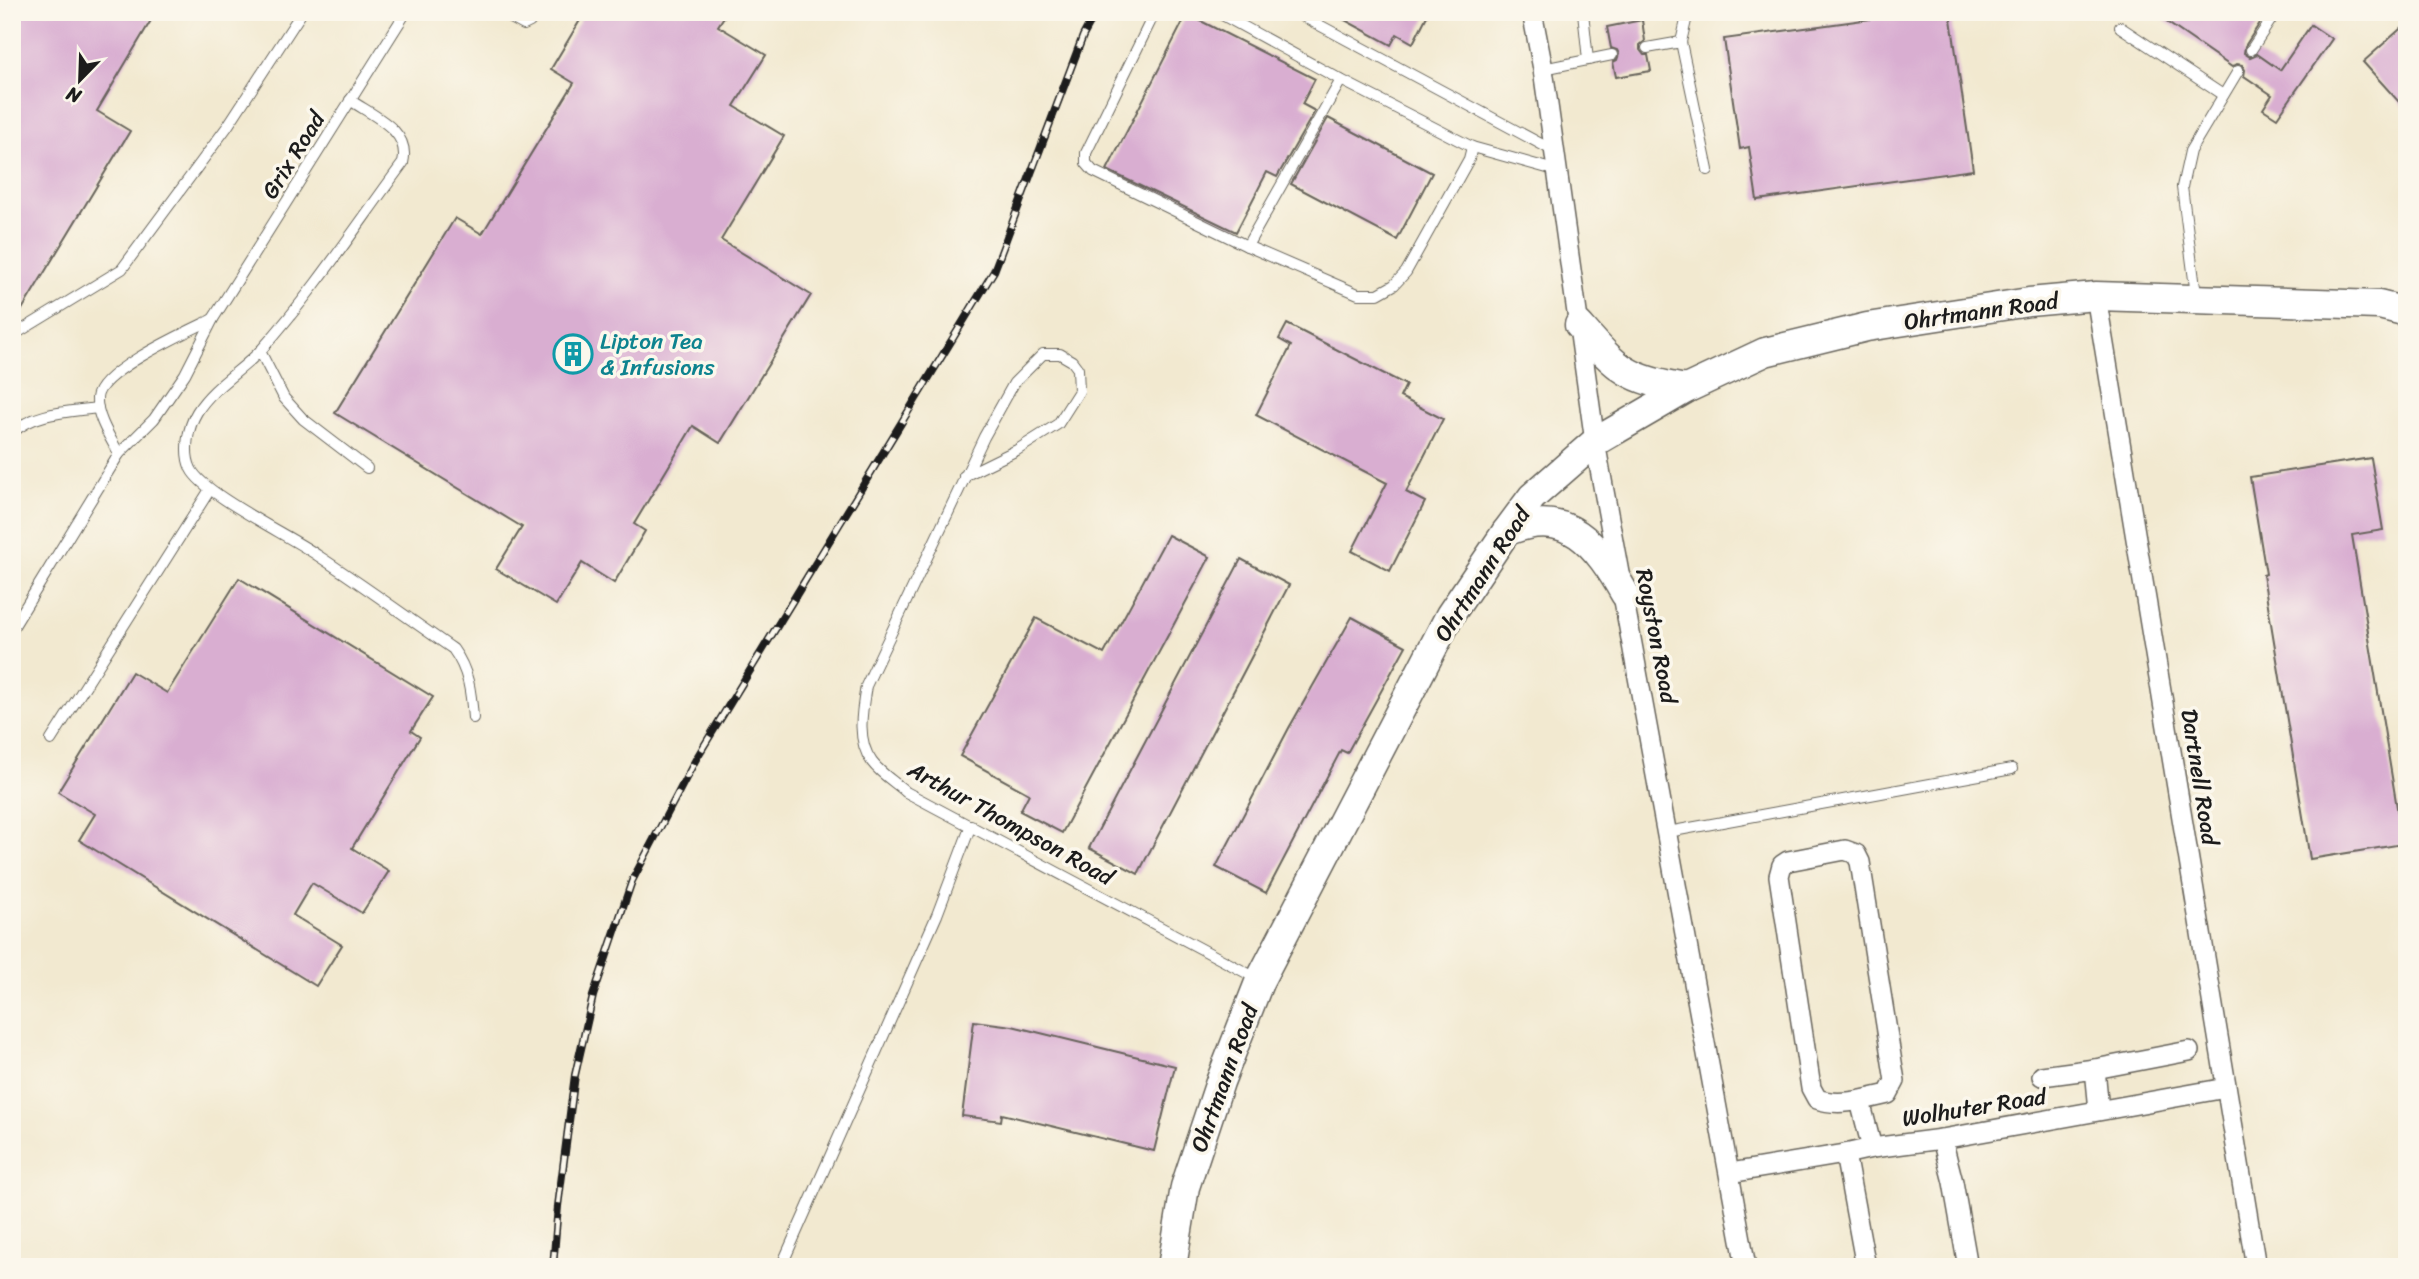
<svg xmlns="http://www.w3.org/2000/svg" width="2419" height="1279" font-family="Sriracha,sans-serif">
<rect width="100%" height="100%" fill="#fbf7ec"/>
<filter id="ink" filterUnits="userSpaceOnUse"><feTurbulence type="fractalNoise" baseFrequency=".0143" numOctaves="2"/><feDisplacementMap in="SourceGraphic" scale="14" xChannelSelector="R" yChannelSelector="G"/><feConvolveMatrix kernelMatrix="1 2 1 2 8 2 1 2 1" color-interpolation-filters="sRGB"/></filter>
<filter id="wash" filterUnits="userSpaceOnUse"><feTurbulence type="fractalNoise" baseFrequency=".00686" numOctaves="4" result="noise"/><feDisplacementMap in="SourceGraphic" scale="28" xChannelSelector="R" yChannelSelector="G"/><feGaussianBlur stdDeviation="1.57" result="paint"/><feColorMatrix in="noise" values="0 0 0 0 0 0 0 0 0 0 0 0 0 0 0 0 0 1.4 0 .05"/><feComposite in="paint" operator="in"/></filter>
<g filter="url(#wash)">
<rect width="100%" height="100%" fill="#f2e9d0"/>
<g id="blocks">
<g fill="#d9aed1">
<path d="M12 12H156L97 111 130 131 12 326Z"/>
<path d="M585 12H727L718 26 766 55 734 106 784 136 721 240 811 295 720 443 693 426 634 524 645 531 614 583 582 563 556 605 496 569 522 527 335 413 455 218 482 234 574 83 551 69Z"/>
<path d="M1330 12H1429L1413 43 1397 34 1391 45Z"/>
<path d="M1922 12H1950L1973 170 1757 200 1749 147 1740 149 1724 39Z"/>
<path d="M2152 12H2267L2245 46 2244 53 2250 57 2257 54 2280 70 2311 25 2332 39 2277 118 2263 109 2272 95 2244 76 2245 70 2242 65 2237 64 2232 67Z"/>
<path d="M1187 14 1315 79 1302 104 1315 111 1277 177 1267 172 1236 232 1107 170Z"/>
<path d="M1642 20 1645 41 1640 45V50L1644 55H1648L1651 71 1616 77 1613 62 1617 60 1619 54 1617 50 1611 48 1607 27Z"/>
<path d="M2407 23V111L2363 62Z"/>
<path d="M1328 118 1432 173 1397 240 1291 184Z"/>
<path d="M1287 324 1406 385 1400 397 1443 419 1406 492 1425 502 1390 571 1352 551 1387 483 1256 415 1291 346 1279 339Z"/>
<path d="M2371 458 2383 530 2352 535 2403 844 2310 859 2263 575 2266 574 2250 477Z"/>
<path d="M1168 535 1210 557 1062 833 1020 811 1029 794 960 756 1036 618 1104 654Z"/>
<path d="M1241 559 1289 585 1138 874 1089 848Z"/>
<path d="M239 578 433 697 411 731 420 737 352 848 389 871 362 913 312 883 293 915 342 945 316 986 79 840 95 814 58 792 132 672 167 693Z"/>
<path d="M1352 617 1406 646 1347 753 1341 750 1266 893 1216 867 1289 728Z"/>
<path d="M974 1021 1012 1026 1175 1066 1154 1151 1002 1114 1001 1121 962 1116Z"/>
</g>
</g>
</g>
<g filter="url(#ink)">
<use href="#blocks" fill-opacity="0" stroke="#67645b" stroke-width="2"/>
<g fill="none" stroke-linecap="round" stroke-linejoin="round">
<g stroke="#67645b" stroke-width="12">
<g id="lane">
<path d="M500 12 524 25 530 22 536 12"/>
<path d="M1155 12 1086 153V163L1093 171 1247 246 1358 294H1378L1394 285 1406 272 1469 159 1472 147 1341 80 1217 12"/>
<path d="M1295 12 1554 151"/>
<path d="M1583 12 1588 60"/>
<path d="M2120 27 2223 95"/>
<path d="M1681 42 1688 12"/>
<path d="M1647 48 1681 42 1708 170"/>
<path d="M2251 50 2276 12"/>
<path d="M1543 69 1612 55"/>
<path d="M350 100C373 116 411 130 403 163 357 225 314 291 262 349 242 371 213 386 197 412 188 427 183 452 191 469 203 494 290 536 317 555 363 585 408 618 453 649 469 671 471 692 473 718"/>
<path d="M1472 147 1558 171"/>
<path d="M1247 246 1341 80"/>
<path d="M2196 295 2182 187 2190 151 2238 71"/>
<path d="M12 336 122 269 227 127 302 12"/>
<path d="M260 351 284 398 303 419 367 468"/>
<path d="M12 433C34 412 69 412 98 408"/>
<path d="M119 454C111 439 96 416 97 398 99 371 189 331 213 319"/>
<path d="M964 476 1017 450 1058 424 1079 391 1078 369 1072 361 1060 354H1043L1014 383 984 437 866 686C862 710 856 741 872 762 881 774 896 783 906 792L1258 979"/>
<path d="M12 629 119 454 154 419 185 374 213 319 406 12"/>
<path d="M51 740 209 491"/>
<path d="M1668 832 2012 769"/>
<path d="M781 1267 937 915 971 825"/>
</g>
</g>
<g stroke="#67645b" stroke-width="22">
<g id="street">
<path d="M1532 12 1543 69 1595 442 1746 1267"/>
<path d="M2096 296 2256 1267"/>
<path d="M1845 850 1856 854 1860 862 1895 1081 1888 1094C1866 1099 1839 1107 1817 1099L1811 1088 1779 876 1782 865 1788 861Z"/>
<path d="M2095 1069 2189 1051"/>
<path d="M2042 1076 2095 1069 2099 1110"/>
<path d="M1860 1101 1872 1148"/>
<path d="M1942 1139 1953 1182 1968 1267"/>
<path d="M1845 1154 1866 1267"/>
<path d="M1730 1173 1845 1154 1872 1148 1942 1139 2226 1088"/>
</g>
</g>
<g stroke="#67645b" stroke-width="31">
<g id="secondary">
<path d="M1579 325C1618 369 1625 379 1686 389"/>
<path d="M1506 532C1568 505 1597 545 1625 594"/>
<path d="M1172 1267 1185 1187 1220 1082 1260 980 1450 615 1506 532 1532 497 1595 442 1686 389 1765 352 1867 327 2029 302 2096 296 2379 305 2407 312"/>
</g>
</g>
<use href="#lane" stroke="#fff" stroke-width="10"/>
<use href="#street" stroke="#fff" stroke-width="19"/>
<use href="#secondary" stroke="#fff" stroke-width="28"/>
<g stroke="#1c1c1c" stroke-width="8">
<path id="rail" d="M553 1267 558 1206 575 1075 593 996 632 881 696 759 994 271 1083 36 1096 12"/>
</g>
<use href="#rail" stroke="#fbf7ec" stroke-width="5" stroke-dasharray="16" stroke-linecap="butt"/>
</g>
</g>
<defs>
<g id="building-ring" transform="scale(2.0125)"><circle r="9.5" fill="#fbf7ec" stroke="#0f9aa8" stroke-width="1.5"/><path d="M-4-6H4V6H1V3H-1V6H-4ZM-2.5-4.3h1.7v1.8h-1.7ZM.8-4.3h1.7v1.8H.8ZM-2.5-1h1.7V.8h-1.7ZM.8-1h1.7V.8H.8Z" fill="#0f9aa8"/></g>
</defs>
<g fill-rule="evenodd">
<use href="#building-ring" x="573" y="354"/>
</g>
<g text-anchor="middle" stroke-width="7" stroke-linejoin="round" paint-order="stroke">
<g font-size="23" fill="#1c1c1c" stroke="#fbf7ec">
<text transform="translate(293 155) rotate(-58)" y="8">Grix Road</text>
<text transform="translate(1981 311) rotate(-8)" y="8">Ohrtmann Road</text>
<text transform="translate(1482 574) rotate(-57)" y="8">Ohrtmann Road</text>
<text transform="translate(1657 636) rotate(79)" y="8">Royston Road</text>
<text transform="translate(2200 777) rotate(81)" y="8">Dartnell Road</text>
<text transform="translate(1011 823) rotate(29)" y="8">Arthur Thompson Road</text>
<text transform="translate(1224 1078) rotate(-70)" y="8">Ohrtmann Road</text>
<text transform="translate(1974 1107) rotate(-9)" y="8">Wolhuter Road</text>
</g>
<g font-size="23" fill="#0d838f" stroke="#fbf7ec" text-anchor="start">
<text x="600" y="349">Lipton Tea<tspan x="600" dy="26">&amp; Infusions</tspan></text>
</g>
</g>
<rect width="2419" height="1279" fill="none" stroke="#fbf7ec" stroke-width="42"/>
<g transform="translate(80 80) rotate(203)" stroke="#fbf7ec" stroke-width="5" paint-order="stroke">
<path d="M0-5L12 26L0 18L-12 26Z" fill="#1c1c1c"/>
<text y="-10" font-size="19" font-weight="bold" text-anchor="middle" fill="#1c1c1c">N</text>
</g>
</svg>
